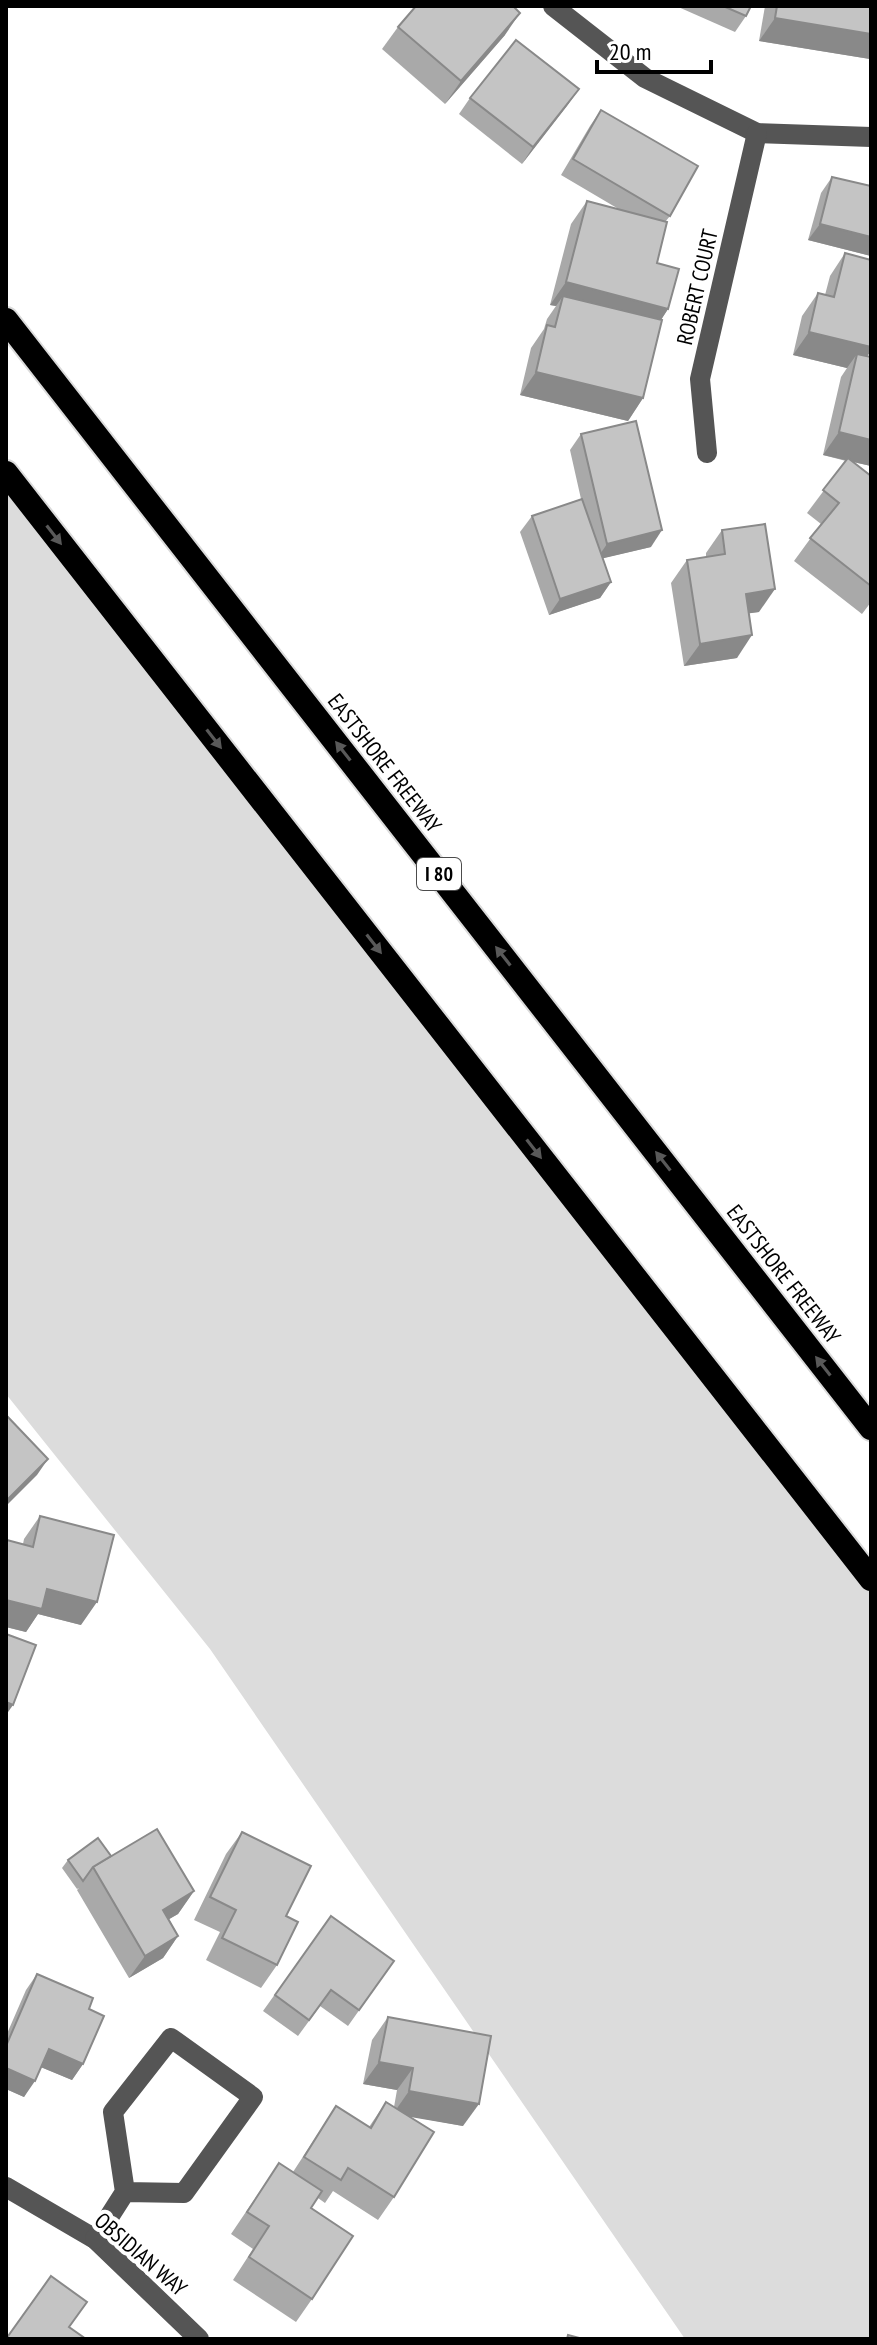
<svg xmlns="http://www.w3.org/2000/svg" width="877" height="2345" font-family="'PT Sans Narrow',sans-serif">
<rect width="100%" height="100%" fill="#fff"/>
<path fill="#dcdcdc" d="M6 473 871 1579V2339H685L210 1649 6 1394Z"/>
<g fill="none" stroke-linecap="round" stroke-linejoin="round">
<g stroke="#dbdbdb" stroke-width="28">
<g id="highway">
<path d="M6 320 871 1428"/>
<path d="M6 473 871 1579"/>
</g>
</g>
<g stroke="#555" stroke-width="20">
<path d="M553 6 645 78 757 133 871 137"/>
<path d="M707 453 700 379 757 133"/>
<path d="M6 2187 95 2239 199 2339"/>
<path d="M95 2239 125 2192 184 2193 253 2097 171 2038 113 2112 125 2192"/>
</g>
<use href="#highway" stroke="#000" stroke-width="24"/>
</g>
<g fill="#a9a9a9">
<path d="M676 6H751L746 16 735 32Z"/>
<path d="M765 6H871L870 59 759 41Z"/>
<path d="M398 27 505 35 445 104 382 49Z"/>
<path d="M579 89 522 164 459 114 470 98Z"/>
<path d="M601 110 670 216 665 222 657 263 668 309 661 320 643 398 628 421 520 395 531 348 544 329 547 319 556 306 550 305 571 224 587 201 622 211 561 175 590 126Z"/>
<path d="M832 177 871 186V256L808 240 821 193Z"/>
<path d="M845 253 867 357H871V466L853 462 871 476V602L862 614 794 561 821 524 807 513 846 461 823 455 841 377 847 368 793 355 802 316 818 293 825 295 830 276Z"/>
<path d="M581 434 651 547 603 558 611 582 600 598 549 615 520 532 532 516 581 499 570 450Z"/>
<path d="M722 530 759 612 749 613 737 658 684 666 671 583 687 560 706 557V553Z"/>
<path d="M40 1516 81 1625 38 1614 26 1632 6 1627V1542L7 1540 23 1544 24 1539Z"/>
<path d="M242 1832 286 1916 277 1965 261 1988 206 1960 220 1932 194 1920 226 1854Z"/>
<path d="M111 1856 194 1891 178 1914 169 1919 178 1936 163 1958 129 1978 77 1890 79 1888 77 1889 62 1868 68 1860Z"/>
<path d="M331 1916 394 1961 348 2026 320 2006 298 2036 263 2011Z"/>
<path d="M37 1974 89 2009 83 2064 72 2080 41 2067 24 2097 6 2089V2036L26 1990Z"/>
<path d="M388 2017 463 2126 409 2116 394 2197 378 2220 333 2191 325 2203 318 2198 311 2208 312 2299 296 2322 233 2280 253 2249 231 2234 279 2163 293 2172 336 2106 369 2127 386 2102 394 2107 397 2090 363 2084 372 2040Z"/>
</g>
<g fill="#898989">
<path d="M520 13 505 35 445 104 461 81Z"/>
<path d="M775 18 871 34V57L870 59 759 41Z"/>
<path d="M579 89 567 106 522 164 533 147Z"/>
<path d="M820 224 871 237V256L808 240Z"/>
<path d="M566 282 668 309 653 332 563 296 556 306 550 305Z"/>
<path d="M809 332 871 347V351L857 371V354L847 368 793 355Z"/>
<path d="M536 372 643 398 628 421 520 395Z"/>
<path d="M839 432 871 440V466L823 455Z"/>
<path d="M662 530 651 547 596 560 607 544Z"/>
<path d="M611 582 600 598 549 615 560 599Z"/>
<path d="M775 589 759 612 730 616 746 594Z"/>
<path d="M752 635 737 658 684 666 700 644Z"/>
<path d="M48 1459 37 1475 6 1506V1501Z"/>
<path d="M47 1589 97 1602 81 1625 38 1614 26 1632 6 1627V1600Z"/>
<path d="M6 1702 13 1705 6 1715Z"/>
<path d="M194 1891 178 1914 147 1932 163 1910Z"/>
<path d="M178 1936 163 1958 129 1978 145 1956Z"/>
<path d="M49 2049 83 2064 72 2080 38 2066Z"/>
<path d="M379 2062 413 2068 397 2090 363 2084Z"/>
<path d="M6 2068 35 2081 24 2097 6 2089Z"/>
<path d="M409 2091 479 2104 463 2126 393 2114Z"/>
</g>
<g fill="#c4c4c4" stroke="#898989" stroke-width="2">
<path d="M416 6H513L520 13 461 81 398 27Z"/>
<path d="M723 6H751L746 16Z"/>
<path d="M777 6H871V34L775 18Z"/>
<path d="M516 40 579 89 533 147 470 98Z"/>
<path d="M601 110 698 166 670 216 573 159Z"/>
<path d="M832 177 871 186V237L820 224Z"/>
<path d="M587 201 667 222 657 263 679 269 668 309 566 282Z"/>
<path d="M845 253 871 260V347L809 332 818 293 834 297Z"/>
<path d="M563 296 662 320 643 398 536 372 547 325 555 327Z"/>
<path d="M857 354 871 357V440L839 432Z"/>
<path d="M636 421 662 530 607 544 581 434Z"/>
<path d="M848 458 871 476V586L810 538 839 503 823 490Z"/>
<path d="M582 499 611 582 560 599 532 516Z"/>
<path d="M765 524 775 589 746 594 752 635 700 644 687 560 725 554 722 530Z"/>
<path d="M6 1415 48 1459 6 1501Z"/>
<path d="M40 1516 114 1535 97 1602 47 1589 42 1609 6 1600V1544L7 1540 33 1547Z"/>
<path d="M6 1634 36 1645 13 1705 6 1702Z"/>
<path d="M157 1829 194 1891 163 1910 178 1936 145 1956 93 1867Z"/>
<path d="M242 1832 311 1866 286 1916 298 1922 277 1965 222 1938 236 1910 210 1897Z"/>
<path d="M98 1838 111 1856 93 1867 83 1881 68 1860Z"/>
<path d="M331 1916 394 1961 359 2010 331 1990 309 2020 275 1995Z"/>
<path d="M37 1974 93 1998 89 2009 104 2016 83 2064 49 2049 35 2081 6 2068V2046Z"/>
<path d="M388 2017 491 2036 479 2104 409 2091 413 2068 379 2062Z"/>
<path d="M386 2102 434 2132 394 2197 348 2168 341 2180 304 2157 336 2106 371 2128Z"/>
<path d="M279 2163 322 2191 311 2208 353 2236 312 2299 249 2257 269 2226 247 2212Z"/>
<path d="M51 2276 87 2302 69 2327 86 2339H6Z"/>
<path d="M568 2335 583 2339H567Z"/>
</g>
<defs><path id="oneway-solid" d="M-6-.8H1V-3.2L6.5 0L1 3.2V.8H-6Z" transform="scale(2)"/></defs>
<g fill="#595959">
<use href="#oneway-solid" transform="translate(54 535) rotate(52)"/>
<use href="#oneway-solid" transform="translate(214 739) rotate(52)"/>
<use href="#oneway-solid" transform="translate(343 751) rotate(-128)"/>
<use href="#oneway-solid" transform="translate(374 944) rotate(52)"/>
<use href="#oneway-solid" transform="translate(503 956) rotate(-128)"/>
<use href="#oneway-solid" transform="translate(534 1149) rotate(52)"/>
<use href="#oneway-solid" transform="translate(663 1161) rotate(-128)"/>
<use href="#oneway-solid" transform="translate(823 1366) rotate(-128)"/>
</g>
<g text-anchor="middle" stroke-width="8" stroke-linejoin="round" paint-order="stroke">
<rect fill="#fff" stroke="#4c4c4c" stroke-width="2" x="417" y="858" width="44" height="32" rx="6"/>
<g font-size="20" font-weight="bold" fill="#000">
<text x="439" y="881">I 80</text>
</g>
<g font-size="22" fill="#000" stroke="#fff">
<text transform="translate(697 287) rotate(-77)" y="8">ROBERT COURT</text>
<text transform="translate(385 763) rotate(52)" y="8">EASTSHORE FREEWAY</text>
<text transform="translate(784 1274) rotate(52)" y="8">EASTSHORE FREEWAY</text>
<text transform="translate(141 2254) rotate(41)" y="8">OBSIDIAN WAY</text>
</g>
</g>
<rect width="877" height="2345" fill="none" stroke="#000000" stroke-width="16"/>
<path d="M597 60v12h114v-12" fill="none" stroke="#000000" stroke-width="4"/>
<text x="609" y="60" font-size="24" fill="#000000" stroke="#ffffff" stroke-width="6" paint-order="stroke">20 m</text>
</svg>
